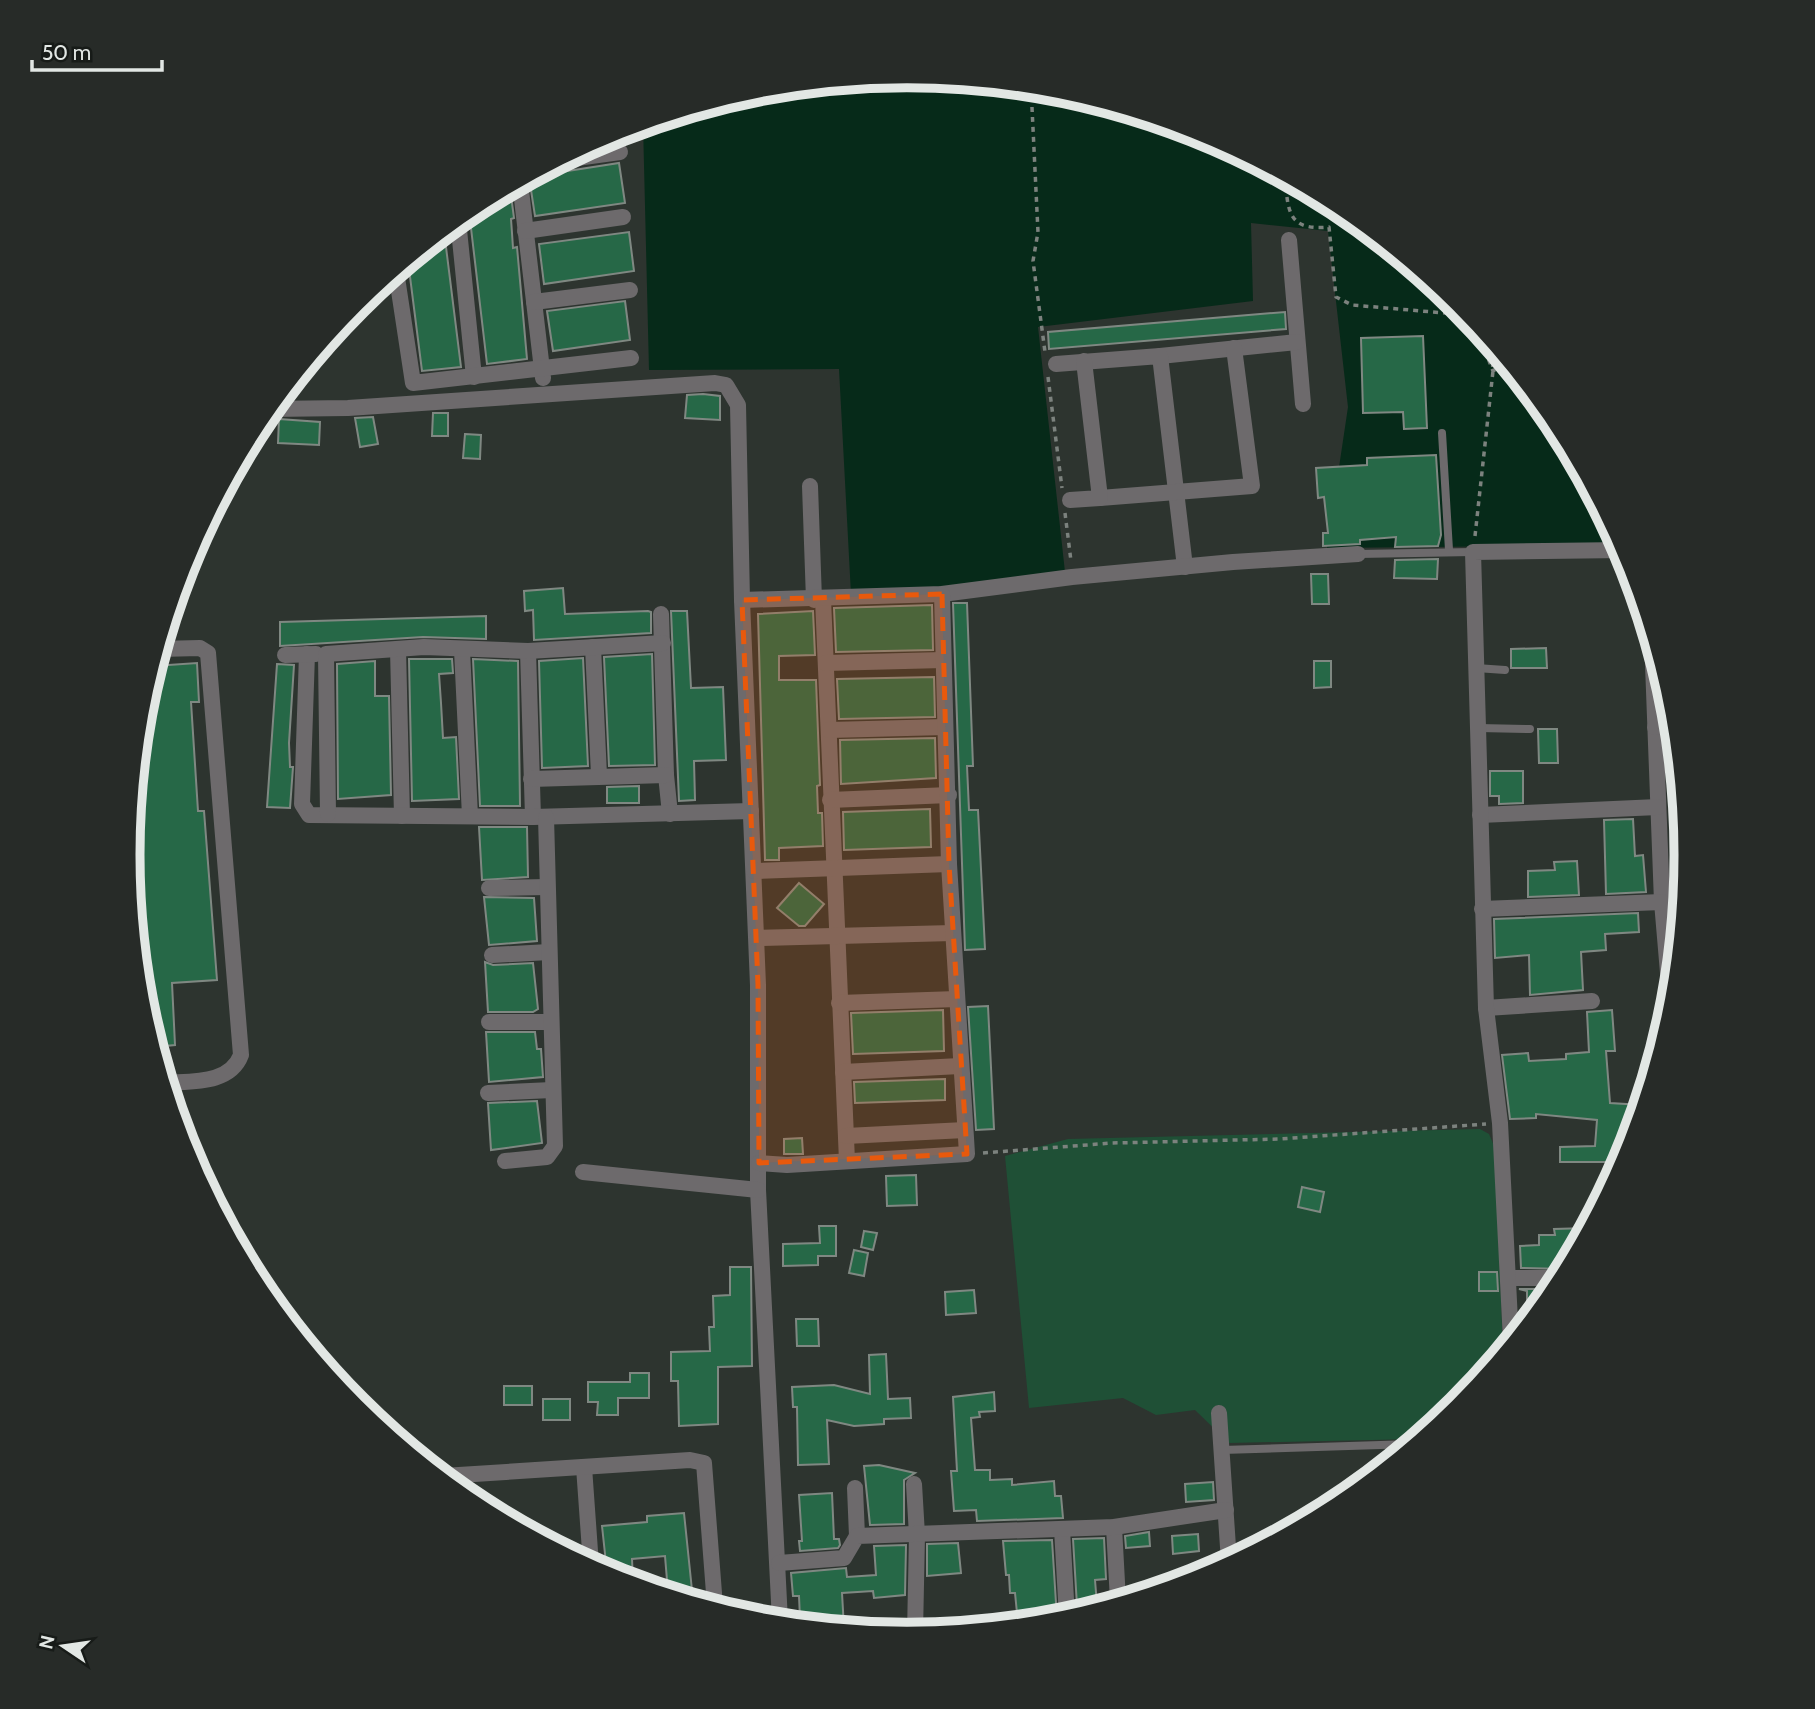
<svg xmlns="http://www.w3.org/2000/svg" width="1815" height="1709" font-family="Cabin,sans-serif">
<rect width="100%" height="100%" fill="#2d342f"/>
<path fill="#1f5036" d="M1480 1129 1489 1134 1495 1148 1503 1351 1458 1406 1418 1439 1229 1443 1195 1410 1156 1415 1123 1398 1029 1408 1005 1156 1068 1139Z"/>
<path fill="#062a19" d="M907 75 1060 90 1206 135 1341 207 1459 304 1556 422 1621 545 1327 548 1348 407 1328 231 1251 223 1253 301 1038 327 1065 572 955 588 851 594 839 369 649 370 643 124 756 90Z"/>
<g fill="#266847" stroke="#7f8882" stroke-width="2">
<path d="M619 163 625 203 535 216 529 177Z"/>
<path d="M510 188 514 218 511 219 512 233 513 248 517 247 527 359 487 364 469 211Z"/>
<path d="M444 231 461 367 422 371 408 261Z"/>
<path d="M629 232 634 271 544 284 539 244Z"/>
<path d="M625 301 630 340 553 351 547 311Z"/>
<path d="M1285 312 1286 329 1049 349 1048 332Z"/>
<path d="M1423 336 1427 428 1404 429 1403 412 1363 413 1361 338Z"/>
<path d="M703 394 720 396V420L685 418 687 395Z"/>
<path d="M433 413H448V436H432Z"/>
<path d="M373 417 378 444 360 447 355 418Z"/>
<path d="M279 419 320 422 319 445 278 443Z"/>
<path d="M465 434 481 435 480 459 463 458Z"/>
<path d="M1436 455 1441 535 1438 546 1395 547 1396 537 1360 540V544L1323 546V533H1328L1324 497 1318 498 1316 468 1367 465V458Z"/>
<path d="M1438 559 1437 579 1394 578 1395 560Z"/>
<path d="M1311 574H1328L1329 604H1312Z"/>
<path d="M563 588 565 614 648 611 651 612V633L534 640 533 610 525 611 524 591Z"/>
<path d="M953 603H967L973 766H967L969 810H978L985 949 965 950Z"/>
<path d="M932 605 933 650 836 652 834 608Z"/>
<path d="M671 611H687L691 688 723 687 726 760 694 761 695 800 679 801Z"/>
<path d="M813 611 815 655 779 656V680H816L820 785 817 786 818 813H822L823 846 779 848V860H765L758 614Z"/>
<path d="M486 616V639L423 637 280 646V622Z"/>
<path d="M1546 648 1547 668H1511V649Z"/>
<path d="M652 654 655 765 609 766 604 657Z"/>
<path d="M583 658 588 766 542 768 539 661Z"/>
<path d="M409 659H452L453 673 439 674 441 703 443 738 456 737 459 799 412 801Z"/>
<path d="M473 659 518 661 520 806H480Z"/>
<path d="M375 661V696H389L391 795 338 799 337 664Z"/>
<path d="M1314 661H1331V687L1314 688Z"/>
<path d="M197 663 199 702H191L198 811H204L217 980 172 983 175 1045 155 1047 143 1006 129 849 143 702 154 666Z"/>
<path d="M277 664 294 665 289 743 290 767H293L290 808 267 807Z"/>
<path d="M934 677 935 717 839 719 837 679Z"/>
<path d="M1538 729H1557L1558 763H1539Z"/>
<path d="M935 738 936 778 841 784 840 740Z"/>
<path d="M1667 749H1676L1678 767H1667Z"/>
<path d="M1490 771H1523V803L1499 804V796H1490Z"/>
<path d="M639 786V803H607V787Z"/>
<path d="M930 809 931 847 844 850 843 812Z"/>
<path d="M1633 819 1635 856 1643 855 1646 892 1606 894 1604 820Z"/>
<path d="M479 827H527L528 877 482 880Z"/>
<path d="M1577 861 1579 895 1528 897V871L1555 870 1554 862Z"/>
<path d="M799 883 824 904 805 926H799L777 908Z"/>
<path d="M484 897 534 898 537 941 489 945Z"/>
<path d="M1638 913 1639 932 1605 934 1606 950 1581 952 1583 990 1530 995 1529 955 1495 958 1494 919Z"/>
<path d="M485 962 493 965 533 963 538 1009 533 1012H488Z"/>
<path d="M988 1006 994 1129 976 1130 968 1007Z"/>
<path d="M943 1010 944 1051 853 1054 851 1013Z"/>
<path d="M1612 1010 1615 1051H1606L1610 1103 1642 1105 1627 1153 1622 1162H1560V1147L1595 1146 1597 1120 1536 1114V1118L1510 1119 1502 1055 1528 1053 1529 1061 1566 1059V1054L1589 1052 1587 1012Z"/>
<path d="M486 1032H535L537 1049H541L543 1077 489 1082Z"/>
<path d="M945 1079V1100L855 1103 854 1082Z"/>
<path d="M537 1101 542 1143 491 1150 488 1103Z"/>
<path d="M802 1138 803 1154H784V1139Z"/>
<path d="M916 1175 917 1205 887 1206 886 1176Z"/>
<path d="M1302 1187 1324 1192 1320 1212 1298 1207Z"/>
<path d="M819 1226H836V1256H818V1265L783 1266V1244L820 1243Z"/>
<path d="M1587 1228 1565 1269 1521 1268 1520 1246 1539 1245V1235H1555L1554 1229Z"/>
<path d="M864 1231 877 1233 873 1250 861 1247Z"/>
<path d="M854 1250 868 1253 864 1276 849 1273Z"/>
<path d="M730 1267H751L752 1366 718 1367V1424L679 1426 678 1381H671V1352L710 1351 709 1327H714L713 1296 730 1295Z"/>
<path d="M1479 1272H1497L1498 1291H1479Z"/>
<path d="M1519 1289H1555L1527 1322V1291Z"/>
<path d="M974 1290 976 1313 946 1315 945 1292Z"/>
<path d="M796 1319H818L819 1346H797Z"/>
<path d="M886 1354 888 1399 910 1398 911 1418 884 1419V1424L854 1426 827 1420 829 1464 798 1465 797 1407H793L792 1387 834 1385 870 1394 869 1355Z"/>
<path d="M630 1373H649V1398H618V1415H597L598 1402H588V1382H630Z"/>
<rect x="504" y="1386" width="28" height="19"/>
<path d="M994 1392 995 1411 979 1412 980 1417 971 1418 975 1470H990V1480L1012 1479V1485L1054 1481 1055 1496H1061L1063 1518 977 1521 976 1510 954 1511 951 1471H957L953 1397Z"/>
<rect x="543" y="1399" width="27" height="21"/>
<path d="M879 1465 915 1473 904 1480V1524L870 1525 864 1466Z"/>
<path d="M1213 1482 1214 1500 1186 1502 1185 1484Z"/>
<path d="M832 1493 834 1539H839L840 1545 838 1548 800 1551 799 1541H802L799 1495Z"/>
<path d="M684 1513 693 1600 668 1592 665 1556 632 1559 633 1581 600 1570 601 1563H606L602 1526 647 1522V1516Z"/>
<path d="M1149 1532 1150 1546 1126 1548 1125 1536Z"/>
<path d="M1198 1534 1199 1551 1173 1554 1172 1536Z"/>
<path d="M1104 1538 1106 1579 1095 1580 1097 1605 1077 1606 1073 1539Z"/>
<path d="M1052 1540 1057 1619 1018 1623 1015 1593H1010L1009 1575H1006L1003 1541Z"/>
<path d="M958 1543 961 1573 927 1576V1544Z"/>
<path d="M906 1545 905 1595 874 1598 873 1591 842 1593 844 1628 825 1626V1617L800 1618 799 1596H793L791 1573 846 1568 847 1577 876 1575 874 1546Z"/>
</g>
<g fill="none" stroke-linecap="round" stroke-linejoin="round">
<g stroke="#7c827e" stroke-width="3.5" stroke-dasharray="5 5" stroke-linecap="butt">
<path d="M1031 87 1038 232 1033 261 1045 352"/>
<path d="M1285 177C1288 212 1288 231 1329 227L1336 297 1352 305 1456 314 1481 340 1493 371 1507 362"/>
<path d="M1048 377 1062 488"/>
<path d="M1065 513 1071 561"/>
<path d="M1475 536 1493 371 1491 343"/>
<path d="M983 1153 1112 1143 1279 1139 1486 1124"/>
</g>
<g stroke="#6d6a6c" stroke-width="8">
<path d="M1442 433 1449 550"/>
<path d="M1358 554 1473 552"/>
<path d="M1476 668 1505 670"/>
<path d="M1479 728 1530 729"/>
<path d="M1222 1450 1412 1444"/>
</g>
<g stroke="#6d6a6c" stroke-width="16">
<path d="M562 160 620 152"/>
<path d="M520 182 543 378"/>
<path d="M458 220 474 377"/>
<path d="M525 231 623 217"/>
<path d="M1289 240 1303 404"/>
<path d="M396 271 413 383 631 358"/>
<path d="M534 302 630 290"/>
<path d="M1160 356 1297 342"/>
<path d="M1056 364 1160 356 1185 567"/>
<path d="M270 409 348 408 715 383 726 385 738 405 742 600 758 985V1190L780 1621"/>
<path d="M810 486 814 600"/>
<path d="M1100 498 1252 486 1234 348"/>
<path d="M1070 500 1100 498 1084 361"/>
<path d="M823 599 847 1161"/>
<path d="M742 600 942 594 1072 577 1233 562 1358 554"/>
<path d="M661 614 666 775 670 814"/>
<path d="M1652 638 1662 902 1671 1008"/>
<path d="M593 647 599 775"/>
<path d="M159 649 200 648 208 653 241 1055C230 1084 193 1081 166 1083"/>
<path d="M398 649 402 816"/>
<path d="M462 650 470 816"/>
<path d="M528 651 533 817"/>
<path d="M307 654 302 804 309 815 533 817 751 811"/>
<path d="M285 655 316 654"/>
<path d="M826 663 943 660"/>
<path d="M1655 727 1674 726"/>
<path d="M829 730 945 727"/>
<path d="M531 779 666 775"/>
<path d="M830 800 949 795"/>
<path d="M328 814 326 654 424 647 528 651 663 643"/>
<path d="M1480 815 1658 807"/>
<path d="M754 871 949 864"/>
<path d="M489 888 547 887"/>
<path d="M1482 909 1662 902"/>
<path d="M757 938 953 933"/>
<path d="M492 955 549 952"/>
<path d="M839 1003 957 999"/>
<path d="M1486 1008 1592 1001"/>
<path d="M489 1022H551"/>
<path d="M843 1072 960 1066"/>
<path d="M488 1093 552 1090"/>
<path d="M846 1136 965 1130"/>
<path d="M505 1161 547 1157 555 1146 546 817"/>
<path d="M759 1163 787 1165 967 1154 949 864 942 594"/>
<path d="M583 1172 758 1190"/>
<path d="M1508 1278H1561"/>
<path d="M1511 1341 1500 1123 1486 1008 1473 552 1624 550"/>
<path d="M1219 1413 1229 1562"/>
<path d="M584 1467 591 1565"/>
<path d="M443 1476 690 1460 704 1463 715 1606"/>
<path d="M914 1484 917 1535 915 1633"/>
<path d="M855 1488 857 1536"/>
<path d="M1114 1527 1118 1601"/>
<path d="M1062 1529 1067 1617"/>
<path d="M779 1563 844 1558 857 1536 1114 1527 1226 1510"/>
</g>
</g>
<path fill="#e8590c" fill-opacity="0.2" stroke="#e8590c" stroke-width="5" stroke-dasharray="14 9" stroke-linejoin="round" d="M942 594 949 864 967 1154 759 1163 758 985 742 600Z"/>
<path d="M0 0H1815V1709H0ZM140 855a767 767 0 1 1 1534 0a767 767 0 1 1-1534 0Z" fill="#272b28" fill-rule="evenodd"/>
<path fill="none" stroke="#e2e7e4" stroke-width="9" d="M140 855a767 767 0 1 1 1534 0a767 767 0 1 1-1534 0Z"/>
<g transform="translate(63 1646) rotate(283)" stroke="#171b18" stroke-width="5" paint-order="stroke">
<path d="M0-5L12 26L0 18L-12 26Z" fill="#e2e7e4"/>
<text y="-10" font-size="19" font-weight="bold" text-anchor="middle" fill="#e2e7e4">N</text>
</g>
<path d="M32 60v10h130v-10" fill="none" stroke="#e2e7e4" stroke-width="3.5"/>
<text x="42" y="60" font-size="21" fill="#e2e7e4" stroke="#171b18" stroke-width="5" paint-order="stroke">50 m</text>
</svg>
